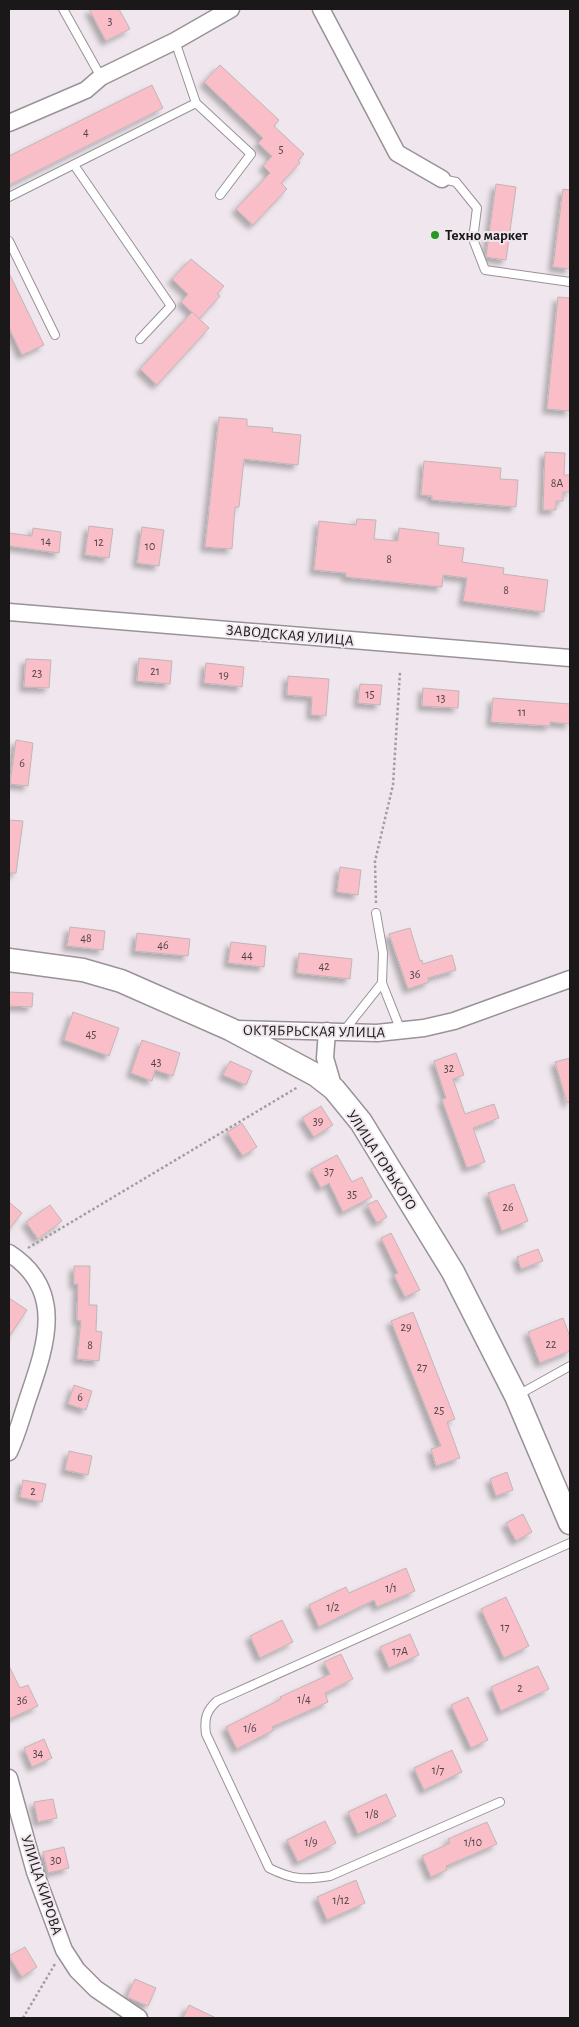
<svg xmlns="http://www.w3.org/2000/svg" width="579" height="2027" font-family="'Alegreya Sans',sans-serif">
<defs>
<filter id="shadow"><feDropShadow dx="-4.5" dy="4.5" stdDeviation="2.5" flood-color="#0004"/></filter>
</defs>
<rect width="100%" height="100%" fill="#efe7ed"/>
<g fill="#f9bec8" stroke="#c0b6b7" filter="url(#shadow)">
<path d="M89 9H119L130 29 106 41Z"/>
<path d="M220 65 279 120 274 126 304 154 298 161 300 163 281 183 287 189 253 225 236 209 270 173 263 166 272 156 258 143 263 138 204 82Z"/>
<path d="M152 85 163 108 9 185V156Z"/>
<path d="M496 184 516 187 506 260 486 257Z"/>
<path d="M563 189 570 190V269L553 267Z"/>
<path d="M191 259 224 286 217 294 220 296 199 319 181 302 188 294 172 279Z"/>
<path d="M9 273 44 345 22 355 9 328Z"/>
<path d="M558 297 570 298V411L547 409Z"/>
<path d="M192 312 209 328 157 385 140 369Z"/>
<path d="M219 417 247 419V426L273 428 272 432 301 435 298 465 244 459 239 507H235L232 549 205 547Z"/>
<path d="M545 452 565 453 564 475H570V492H563V501H556V510H543Z"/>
<path d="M424 461 501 468 500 479 518 480 516 507 432 500V496L421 495Z"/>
<path d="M357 519 376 520 374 539 398 541 399 528 439 533 438 545 464 548 462 562 504 568 503 574 548 580 544 612 463 601 467 578 443 575 442 587 346 577V573L314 570 319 521 356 525Z"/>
<path d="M89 526 113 529 109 558 85 555Z"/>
<path d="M142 527 164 530 159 566 137 563Z"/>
<path d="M33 528 61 532 59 553 9 546V533L32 536Z"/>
<path d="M139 658 172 661 170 684 137 681Z"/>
<path d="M26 659 51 660 49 688 24 687Z"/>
<path d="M206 663 244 667 242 687 204 683Z"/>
<path d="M288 676 329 679 326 716 311 715 312 697 287 695Z"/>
<path d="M360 684 382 685 380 705 358 703Z"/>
<path d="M423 688 459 691 458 708 422 706Z"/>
<path d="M493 698 570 704V724L550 722V726L491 722Z"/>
<path d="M16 740 33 743 28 786 10 784Z"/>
<path d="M9 820 23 821 16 873H9Z"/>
<path d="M340 867 361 870 358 895 337 892Z"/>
<path d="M70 927 105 931 103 950 67 946Z"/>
<path d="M410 928 420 961 422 960 423 964 452 955 456 970 428 978 429 982 408 989 389 934Z"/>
<path d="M137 933 190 939 188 956 135 951Z"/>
<path d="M231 942 266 946 264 967 228 963Z"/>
<path d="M299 953 352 959 350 979 297 973Z"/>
<path d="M9 992 33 993 32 1007 9 1006Z"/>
<path d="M73 1012 119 1028 109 1056 64 1040Z"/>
<path d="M142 1040 180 1053 173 1076 155 1070 152 1081 131 1073Z"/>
<path d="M456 1053 464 1075 453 1079 465 1114 494 1104 499 1118 473 1128 485 1162 467 1168 442 1100 446 1098 434 1061Z"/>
<path d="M570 1058V1102L567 1103 555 1062Z"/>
<path d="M230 1061 252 1071 246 1085 223 1075Z"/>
<path d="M321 1106 333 1125 314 1137 302 1118Z"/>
<path d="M242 1123 257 1147 243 1156 227 1132Z"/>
<path d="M337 1155 352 1182 362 1177 372 1197 343 1212 329 1183 321 1188 311 1169Z"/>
<path d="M514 1184 528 1221 502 1231 488 1193Z"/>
<path d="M377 1200 387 1217 377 1223 367 1205Z"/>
<path d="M9 1202 22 1213 9 1229Z"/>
<path d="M50 1205 62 1221 38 1239 26 1222Z"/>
<path d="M391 1233 420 1290 405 1297 394 1275 398 1273 381 1238Z"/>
<path d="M538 1249 543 1261 521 1269 517 1257Z"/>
<path d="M74 1266H90L89 1305H97L96 1331 102 1332 99 1361 77 1359 81 1321 77 1320 78 1284H74Z"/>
<path d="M9 1298 27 1310 9 1337Z"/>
<path d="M413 1312 455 1419 447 1422 460 1458 436 1466 431 1449 441 1446 391 1321Z"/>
<path d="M563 1318 570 1337V1351L540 1363 528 1332Z"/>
<path d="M74 1385 92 1391 86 1410 68 1404Z"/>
<path d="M69 1451 92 1456 88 1475 65 1470Z"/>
<path d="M507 1472 513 1490 496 1496 490 1479Z"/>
<path d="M23 1480 46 1484 42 1502 20 1497Z"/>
<path d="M523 1514 532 1532 516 1541 506 1523Z"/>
<path d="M406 1568 415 1591 377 1607 374 1600 319 1627 309 1605 346 1587 349 1593Z"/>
<path d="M506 1597 529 1646 504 1658 481 1609Z"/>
<path d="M282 1620 293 1642 260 1658 250 1636Z"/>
<path d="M410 1634 419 1655 389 1668 380 1647Z"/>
<path d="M341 1654 353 1679 325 1693 328 1702 272 1727 274 1730 237 1749 226 1727 281 1699 280 1697 330 1674 324 1662Z"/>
<path d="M9 1666 20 1688 28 1685 38 1706 9 1719Z"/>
<path d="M538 1666 549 1689 501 1711 491 1687Z"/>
<path d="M468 1697 488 1740 471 1748 451 1705Z"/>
<path d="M44 1739 52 1758 32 1767 24 1748Z"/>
<path d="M452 1750 462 1772 424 1790 414 1768Z"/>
<path d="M386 1794 396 1816 358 1834 348 1812Z"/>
<path d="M53 1799 57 1818 38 1822 34 1802Z"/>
<path d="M325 1821 336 1843 298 1862 287 1840Z"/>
<path d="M487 1822 497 1844 446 1866 447 1870 431 1877 422 1856 450 1843 448 1839Z"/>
<path d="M64 1847 69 1868 48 1873 43 1852Z"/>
<path d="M356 1880 365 1903 327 1920 317 1897Z"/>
<path d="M25 1947 37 1967 22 1977 9 1956Z"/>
<path d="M135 1979 156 1988 148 2006 127 1997Z"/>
<path d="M189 2005 216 2018H183Z"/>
</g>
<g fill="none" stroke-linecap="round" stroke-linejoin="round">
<g stroke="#999298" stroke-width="10">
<g id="lane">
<path d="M63 9 101 77"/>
<path d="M175 41 196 103 251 154 220 195"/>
<path d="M74 165 171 306 140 339"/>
<path d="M442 179 456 182 477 208 473 239 485 270 570 282"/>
<path d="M9 197 196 103"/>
<path d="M9 241 55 335"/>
<path d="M376 913 383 953 382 983 401 1031"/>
<path d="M343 1032 382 983"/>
<path d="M518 1395 570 1366"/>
<path d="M500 1802 330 1876C304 1880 293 1880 269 1868L206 1734C204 1719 206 1711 217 1701L570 1543"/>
</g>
</g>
<g stroke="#999298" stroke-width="19">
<g id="street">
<path d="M321 9 397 153 442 179"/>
<path d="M9 123 86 90 101 77 175 41 231 9"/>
<path d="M9 612 570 658"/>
<path d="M235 1029 377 1033 424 1028 454 1021 570 979"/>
<path d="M327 1031 325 1058 334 1089"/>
<path d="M9 1253C66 1290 46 1345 28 1398 22 1416 17 1435 9 1452"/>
<path d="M9 1778 35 1872 64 1950 77 1970 96 1989 139 2018"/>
</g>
</g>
<g stroke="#999298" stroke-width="25">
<path id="secondary" d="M9 960 83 970 121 981 230 1029 316 1075 334 1089 361 1122 453 1272 516 1396 570 1523"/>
</g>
<g stroke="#a39ca1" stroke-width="2.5" stroke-dasharray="2.5 2.5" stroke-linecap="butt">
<path d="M376 903 375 861 393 785 400 672"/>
<path d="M28 1248 298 1087"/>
<path d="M23 2018 55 1964"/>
</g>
<use href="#lane" stroke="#fff" stroke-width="8"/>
<use href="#street" stroke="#fff" stroke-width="16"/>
<use href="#secondary" stroke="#fff" stroke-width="22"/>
</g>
<circle fill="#289825" stroke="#efe7ed" stroke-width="2" cx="435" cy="235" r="5"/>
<g text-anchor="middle" stroke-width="4" stroke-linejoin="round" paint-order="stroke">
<g font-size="12" fill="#524246">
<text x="110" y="25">3</text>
<text x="86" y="136">4</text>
<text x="281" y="153">5</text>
<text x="557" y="487">8А</text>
<text x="46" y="545">14</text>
<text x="99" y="546">12</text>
<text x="150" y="550">10</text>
<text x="389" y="563">8</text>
<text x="506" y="594">8</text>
<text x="155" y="675">21</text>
<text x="37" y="677">23</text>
<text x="224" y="679">19</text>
<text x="370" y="698">15</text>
<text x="441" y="702">13</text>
<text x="522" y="716">11</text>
<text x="22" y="767">6</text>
<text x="86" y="942">48</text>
<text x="163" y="949">46</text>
<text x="247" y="959">44</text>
<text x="324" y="970">42</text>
<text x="415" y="978">36</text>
<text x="91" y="1038">45</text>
<text x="156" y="1066">43</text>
<text x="449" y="1072">32</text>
<text x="318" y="1125">39</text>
<text x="329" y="1175">37</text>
<text x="352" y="1198">35</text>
<text x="508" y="1211">26</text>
<text x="406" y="1331">29</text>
<text x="551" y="1348">22</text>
<text x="90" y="1349">8</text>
<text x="422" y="1371">27</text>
<text x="80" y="1401">6</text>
<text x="439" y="1414">25</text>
<text x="33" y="1495">2</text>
<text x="391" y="1592">1/1</text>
<text x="333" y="1611">1/2</text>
<text x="505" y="1631">17</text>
<text x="400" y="1655">17А</text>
<text x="520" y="1692">2</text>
<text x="304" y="1703">1/4</text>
<text x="22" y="1704">36</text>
<text x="250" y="1732">1/6</text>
<text x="38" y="1757">34</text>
<text x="438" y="1774">1/7</text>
<text x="372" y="1818">1/8</text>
<text x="311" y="1846">1/9</text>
<text x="473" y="1846">1/10</text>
<text x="56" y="1864">30</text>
<text x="341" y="1904">1/12</text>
</g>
<g font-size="15" font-weight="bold" fill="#1b181a" stroke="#efe7ed" text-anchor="start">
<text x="445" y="240">Техно маркет</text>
</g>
<g font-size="15" fill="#1b181a" stroke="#efe7ed">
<text transform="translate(290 635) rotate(5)" y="5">ЗАВОДСКАЯ УЛИЦА</text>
<text transform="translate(314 1031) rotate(1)" y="5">ОКТЯБРЬСКАЯ УЛИЦА</text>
<text transform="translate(382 1160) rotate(57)" y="5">УЛИЦА ГОРЬКОГО</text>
<text transform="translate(42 1885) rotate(72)" y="5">УЛИЦА КИРОВА</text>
</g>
</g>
<rect width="579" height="2027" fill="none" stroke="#1b181a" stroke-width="20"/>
</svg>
